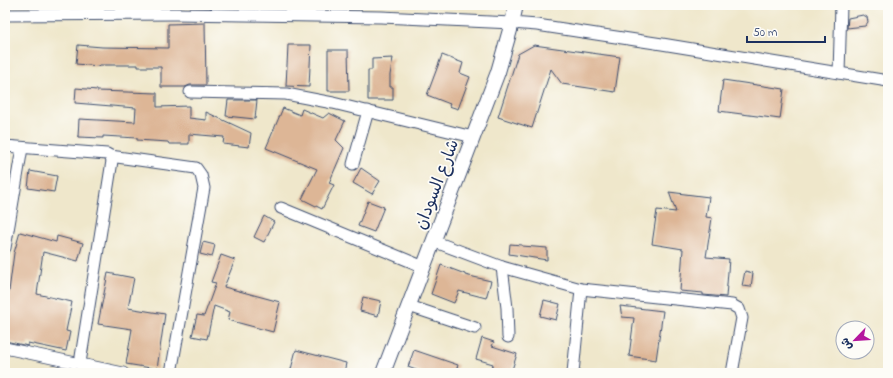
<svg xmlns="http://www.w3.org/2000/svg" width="893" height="378" font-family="'Indie Flower','Playpen Sans Arabic',sans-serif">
<rect width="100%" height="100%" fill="#fdfcf7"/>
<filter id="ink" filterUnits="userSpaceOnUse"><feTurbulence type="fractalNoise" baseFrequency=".025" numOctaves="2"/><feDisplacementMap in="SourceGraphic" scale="8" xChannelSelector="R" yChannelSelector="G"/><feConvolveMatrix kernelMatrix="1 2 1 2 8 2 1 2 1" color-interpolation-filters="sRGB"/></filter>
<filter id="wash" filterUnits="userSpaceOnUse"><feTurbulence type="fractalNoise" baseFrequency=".012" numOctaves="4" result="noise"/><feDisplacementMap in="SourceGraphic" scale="16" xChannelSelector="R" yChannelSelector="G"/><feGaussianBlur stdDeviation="0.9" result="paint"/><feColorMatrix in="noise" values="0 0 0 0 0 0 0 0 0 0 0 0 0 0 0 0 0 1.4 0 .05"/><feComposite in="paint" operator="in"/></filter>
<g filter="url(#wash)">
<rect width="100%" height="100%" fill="#efe7cb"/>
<g id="blocks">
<g fill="#ddb696">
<path d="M863 15 867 17 868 22 865 26 847 28 848 18Z"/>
<path d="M205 23 206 85H190L185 87H161V67H138V65H100L99 66 76 64 78 45 102 47 168 48V24Z"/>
<path d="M288 45H311L309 87 286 86Z"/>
<path d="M534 45 620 57 615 92 562 84 551 69 532 128 498 117 518 54Z"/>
<path d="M328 50H348L349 91H328Z"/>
<path d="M442 55 463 63 460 73 470 77 458 109 449 106 450 104 427 95Z"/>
<path d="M393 58 390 75V87H393V100H368V70H372V59Z"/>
<path d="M723 80 784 89 780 119 719 111Z"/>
<path d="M76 88 97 90V91L157 93V107L189 106V118L206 120V112L251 133 249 147 223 144 224 137 189 134V144H169L168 142 137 140V138L103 136V138L78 137 79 119 135 122 136 108 75 103Z"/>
<path d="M228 100H257L255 119 226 116Z"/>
<path d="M283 108 300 115 302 109 323 118 329 113 345 121 336 140 344 148 329 183 334 185 322 209 302 199 317 169 266 148Z"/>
<path d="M361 168 380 181 372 194 353 183Z"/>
<path d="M30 171 57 176 54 192 28 188Z"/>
<path d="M669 192 709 197 706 217 712 218 706 257 729 259 726 297 703 295V293L680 291 683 249 652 244 657 210 676 212Z"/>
<path d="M368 201 384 207 374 232 358 226Z"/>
<path d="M264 216 274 222 264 242 254 237Z"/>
<path d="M20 232 56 242 57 236 83 243 78 261 43 252 37 294 72 302 66 331 70 332 66 351 28 343V346L5 341V305L8 291H9L14 253Z"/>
<path d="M203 242 215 245 212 257 200 254Z"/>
<path d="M510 244 522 245V246L547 248V260L509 254Z"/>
<path d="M221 255 235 260 224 287 280 302 273 332 228 320 230 312 214 306 207 339 192 336 197 315 204 316 216 283 211 282Z"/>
<path d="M441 265 465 274V275L491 281 486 298 459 291 454 303 431 294Z"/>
<path d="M745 271 753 273 751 287 742 286Z"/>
<path d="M108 273 134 278 128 308 165 314 157 369 126 364 132 329 98 324Z"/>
<path d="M363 297 381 301 378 316 360 311Z"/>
<path d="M544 300 560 304 556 320 540 316Z"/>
<path d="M620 306 663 311 656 360 629 356 634 318 622 317Z"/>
<path d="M482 338 494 342 492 346 517 354 511 373H490L493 364 476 359Z"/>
<path d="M296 350 346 363 344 373H290Z"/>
<path d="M414 350 458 365 455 373H424L408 367Z"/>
</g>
</g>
</g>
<g filter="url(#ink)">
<use href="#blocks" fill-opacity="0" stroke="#3b4b6e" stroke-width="1"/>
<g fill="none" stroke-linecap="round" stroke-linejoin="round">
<g stroke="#3b4b6e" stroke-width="13">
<g id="minor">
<path d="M5 15 175 14 381 17 512 23 537 25 662 44 888 81"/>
<path d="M839 73 841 5"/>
<path d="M190 92 286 94 333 103 473 137"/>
<path d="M5 146 107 154 110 156 112 161 80 363"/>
<path d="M110 156 196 168 201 175 204 188 171 373"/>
<path d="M353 164 368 111"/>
<path d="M281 208 424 267"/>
<path d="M433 241 502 267 581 289 732 305 739 309 742 318 732 373"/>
<path d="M5 248 22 148"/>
<path d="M502 267 507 308 508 337"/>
<path d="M409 306 475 328"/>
<path d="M5 348 123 373"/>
<path d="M573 373 581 289"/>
</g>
</g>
<g stroke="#3b4b6e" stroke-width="16">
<path id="major" d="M383 373 498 72 512 23 516 5"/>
</g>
<use href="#minor" stroke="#fff" stroke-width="11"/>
<use href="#major" stroke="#fff" stroke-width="14"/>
</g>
</g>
<g text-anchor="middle" stroke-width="3.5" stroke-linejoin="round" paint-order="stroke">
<g font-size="17" fill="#1b2f5e" stroke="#fdfcf7">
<text transform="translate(436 184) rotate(-69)" y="6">شارع السودان</text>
</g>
</g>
<rect width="893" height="378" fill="none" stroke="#fdfcf7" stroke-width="20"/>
<g transform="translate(855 340) rotate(245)"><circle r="19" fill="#fdfcf7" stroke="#a3aaba"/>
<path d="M0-3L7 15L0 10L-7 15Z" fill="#b5179e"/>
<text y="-6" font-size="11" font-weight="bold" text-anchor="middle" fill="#1b2f5e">ش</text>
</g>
<path d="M747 36v6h78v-6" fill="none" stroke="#1b2f5e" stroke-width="2"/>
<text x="753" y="36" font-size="12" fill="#1b2f5e" stroke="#fdfcf7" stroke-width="3" paint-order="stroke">50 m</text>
</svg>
